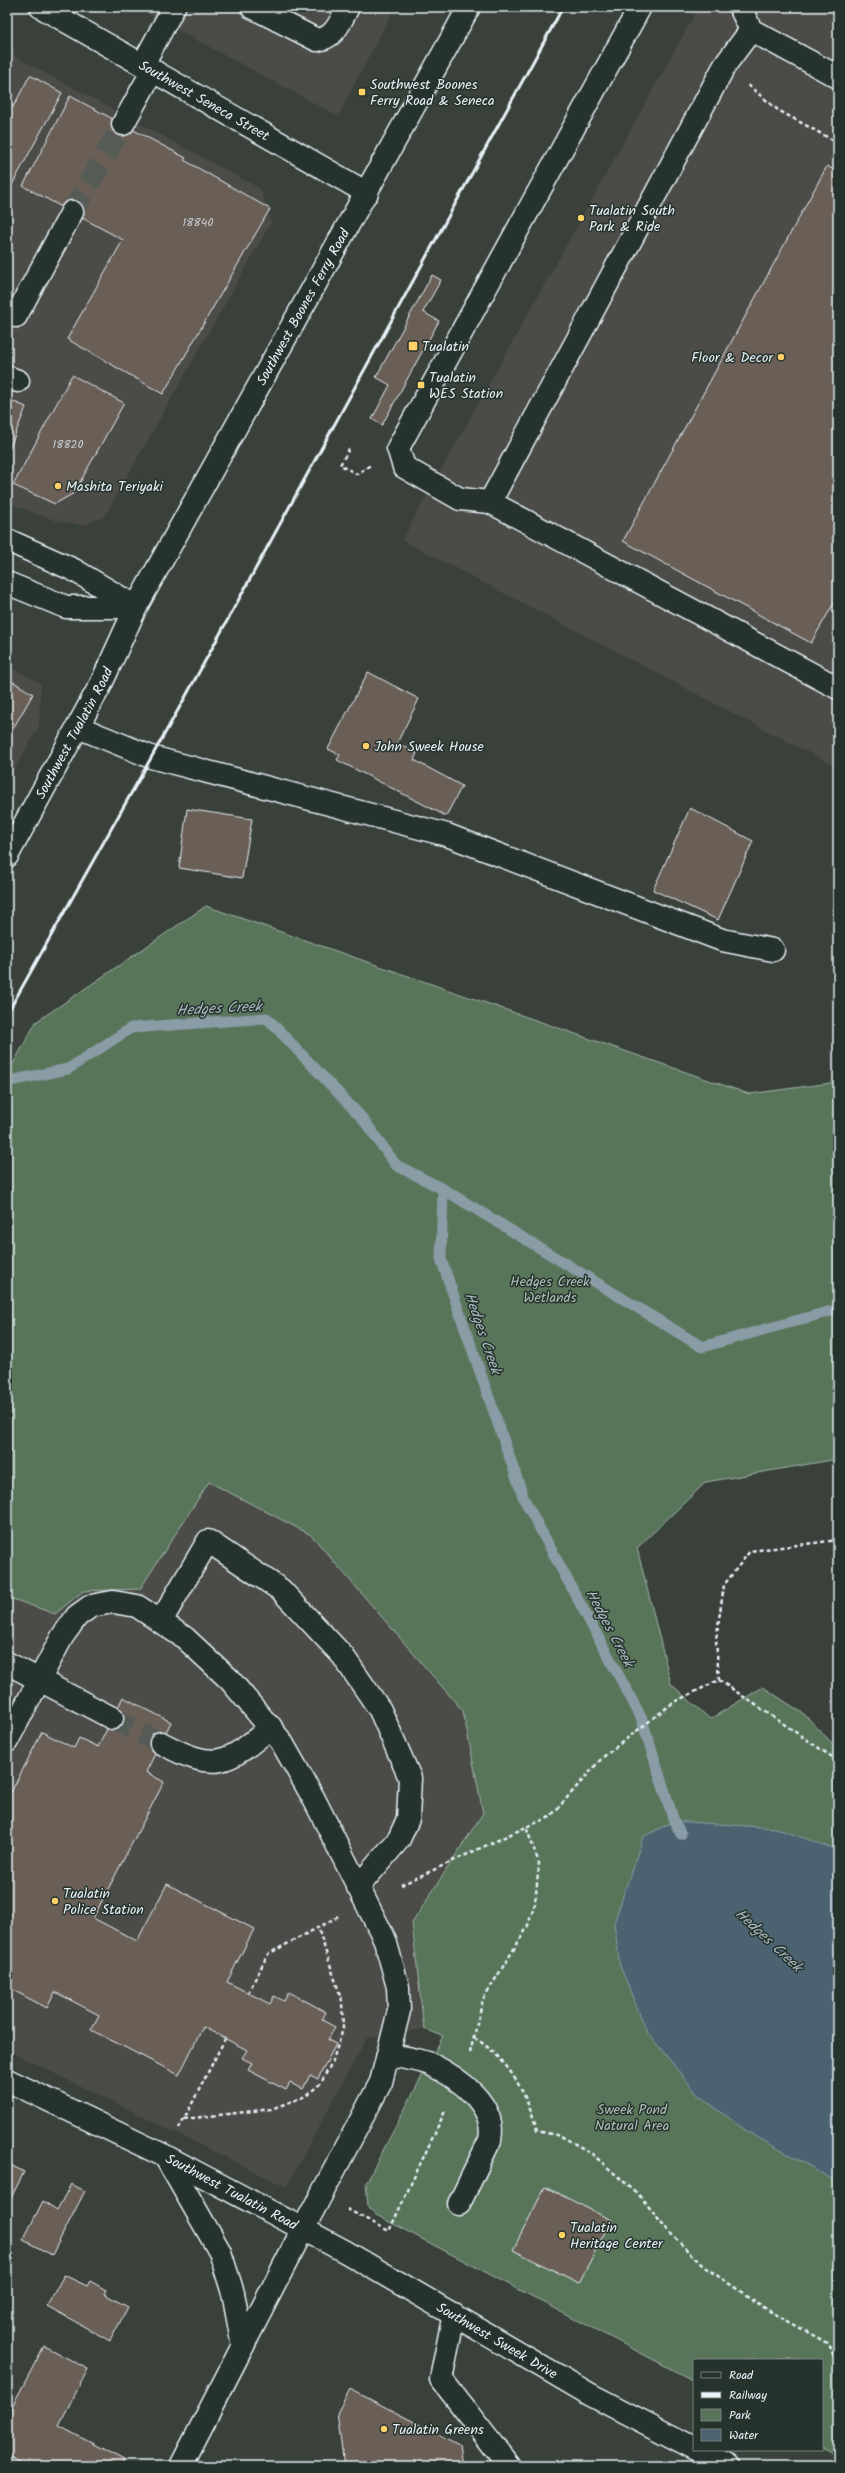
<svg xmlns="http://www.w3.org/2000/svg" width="845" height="2473" font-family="Kalam,sans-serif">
<rect width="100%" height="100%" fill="#3a403a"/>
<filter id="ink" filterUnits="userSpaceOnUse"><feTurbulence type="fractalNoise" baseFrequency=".025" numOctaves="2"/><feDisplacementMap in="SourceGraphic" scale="8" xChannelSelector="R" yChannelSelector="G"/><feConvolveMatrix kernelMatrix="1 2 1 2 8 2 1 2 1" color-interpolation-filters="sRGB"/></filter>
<g filter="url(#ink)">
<g fill="#4b4c47">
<path d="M135 7H395L338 116Z"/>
<path d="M699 7H838V768L402 540Z"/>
<path d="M7 52 261 189 271 223 104 517 83 525 57 521 7 503Z"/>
<path d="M7 665 41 684 39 726 7 783Z"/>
<path d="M7 1263 312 1535 463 1711 483 1813 412 1923 424 2029 367 2038 286 2187 7 2050Z"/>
</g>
<path fill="#59745a" stroke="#a0b2a9" d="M206 906 749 1094 838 1082V1459L706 1482 637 1548 671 1684 710 1719 763 1687 804 1714 834 1745 838 1746V2456L822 2448V2360H694V2381L376 2215 368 2207 366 2183 443 2036 424 2029 412 1923 483 1813 463 1711 311 1535 209 1482 140 1589 83 1591 55 1614 7 1597V1075L36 1022Z"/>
<path fill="#4b646f" stroke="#8a9ca6" d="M674 1821 775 1828 838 1850V2182L748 2132 698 2095 647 2032 620 1966 614 1923 643 1837Z"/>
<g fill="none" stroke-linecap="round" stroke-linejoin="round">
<g stroke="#8a9ca6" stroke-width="11">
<path d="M10 1081 68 1069 131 1028 267 1018 363 1119 396 1165 443 1189 702 1347 838 1309"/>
<path d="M443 1189 441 1259 524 1499 641 1717 674 1821 681 1834"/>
</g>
</g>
<g fill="#6a5e57" stroke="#e8f1f8">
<path d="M30 75 62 93 7 194V103L13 107Z"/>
<path d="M70 96 186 158 184 160 270 209 163 394 67 339 123 240 23 186Z"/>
<path d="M827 166 838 172V596L811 643 623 541Z"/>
<path d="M432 275 441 280 423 312 439 321 382 425 372 419 390 385 376 377Z"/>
<path d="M72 375 124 403 74 493 55 504 13 485Z"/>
<path d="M7 399 26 407 7 455Z"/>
<path d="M368 672 419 699 397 743 417 753 414 760 462 786 446 816 337 760 340 755 328 749Z"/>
<path d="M7 678 33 694 7 739Z"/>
<path d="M690 808 753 841 718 920 653 890Z"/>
<path d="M187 809 252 819 242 878 179 868Z"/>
<path d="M123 1697 171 1722 146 1772 164 1782 93 1918 137 1941 167 1884 254 1929 227 1982 270 2004 274 1996 284 2001 289 1992 326 2012 322 2020 335 2027 328 2040 336 2044 318 2079 310 2075 303 2089 290 2083 286 2090 248 2070 252 2063 242 2058 247 2050 203 2027 179 2075 91 2030 99 2015 55 1992 47 2008 7 1987V1800L42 1732 74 1748 79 1738 98 1747Z"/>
<path d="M7 2163 24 2172 7 2206Z"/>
<path d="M71 2184 85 2191 52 2255 23 2240 43 2201 57 2210Z"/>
<path d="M545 2187 611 2220 579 2283 513 2250Z"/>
<path d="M64 2275 87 2286 90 2281 106 2290 104 2294 128 2307 110 2341 47 2306Z"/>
<path d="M44 2346 88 2369 59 2426 124 2460 121 2466H28L7 2455V2416Z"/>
<path d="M350 2389 459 2445 462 2466H344L337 2413Z"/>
</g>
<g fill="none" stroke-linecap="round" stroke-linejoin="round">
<g stroke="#545b56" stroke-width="22" stroke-dasharray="22 11" stroke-linecap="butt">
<path d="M72 212 123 124"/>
<path d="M112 1718 161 1743"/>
</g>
<g stroke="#e8f1f8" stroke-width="25">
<g id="minor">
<path id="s1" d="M41 7 367 193"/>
<path d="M252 7 317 40C335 38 340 22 348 7"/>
<path d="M640 7 398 448 404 467 460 499 490 502 838 688"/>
<path d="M740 7 751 30 838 77"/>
<path d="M143 64 174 7"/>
<path d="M123 124 153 70"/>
<path d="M16 316 72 212"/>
<path d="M7 377 18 381"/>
<path d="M490 502 725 65 751 30"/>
<path d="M78 727 151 757 447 835 722 940 773 950"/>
<path d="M161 1621 208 1541 281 1590 343 1656 380 1710 410 1778 408 1819 399 1839 358 1887"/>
<path d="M7 1663 112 1718"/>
<path id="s2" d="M7 1741 62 1637 77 1616 91 1606 113 1602 137 1606 185 1638 230 1680 281 1741 314 1799 385 1940 398 1987 399 2011 381 2082 303 2229 346 2252 591 2395 694 2448"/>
<path d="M161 1743C216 1772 226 1765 271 1727"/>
<path d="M388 2055C402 2057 417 2059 430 2064 459 2078 497 2105 490 2140L459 2204"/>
<path d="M454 2314 441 2379 509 2466"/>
<path d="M698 2450 729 2466"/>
</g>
</g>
<g stroke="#e8f1f8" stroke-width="25">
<g id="major">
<path d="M7 540 74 570 136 607"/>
<path d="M7 583 66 607H136"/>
<path id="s3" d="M7 856 101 684 136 607 469 7"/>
<path id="s4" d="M7 2080 165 2156 303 2229 181 2466"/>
<path d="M165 2156 220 2252 233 2293 243 2346"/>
</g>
</g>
<g stroke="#e8f1f8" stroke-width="2.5" stroke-dasharray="4 3" stroke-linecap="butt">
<path d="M748 85 778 110 838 143"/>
<path d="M349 449 340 465 357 474 372 464"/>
<path d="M719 1680 838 1761"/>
<path d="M401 1885 526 1827"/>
<path d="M248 1993 268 1954 340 1916"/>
<path d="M474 2038C508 2057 527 2094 537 2131L561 2136 591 2153 639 2195 671 2234 703 2266 768 2310 827 2343 838 2363"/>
<path d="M470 2053 483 1999 527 1928 535 1904 539 1863 526 1827 550 1817 603 1757 674 1702 719 1680 716 1640 724 1585 750 1551 838 1540"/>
<path d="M184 2119 271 2109 306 2096 321 2083 333 2060 343 2029 342 2001 318 1928"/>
<path d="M179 2129 225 2039"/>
<path d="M347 2209 389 2231 446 2109"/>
</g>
<use href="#minor" stroke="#26332d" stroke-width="22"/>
<use href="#major" stroke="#26332d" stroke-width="22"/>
<path stroke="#e8f1f8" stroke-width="3" d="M7 1014 187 694 563 7"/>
</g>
</g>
<g fill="#ffd166" stroke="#26332d" stroke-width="1.5">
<rect x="358" y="88" width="8" height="8" rx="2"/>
<circle cx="581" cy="218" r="4"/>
<rect x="408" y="341" width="10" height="10" rx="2"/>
<circle cx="781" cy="357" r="4"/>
<rect x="417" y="381" width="8" height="8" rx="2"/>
<circle cx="58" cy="486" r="4"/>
<circle cx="366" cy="746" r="4"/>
<circle cx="55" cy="1901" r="4"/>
<circle cx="562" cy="2235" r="4"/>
<circle cx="384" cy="2429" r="4"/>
</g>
<g text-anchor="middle" stroke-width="3" stroke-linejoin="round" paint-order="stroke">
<g font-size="12" fill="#c8ccd0">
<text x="198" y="226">18840</text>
<text x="68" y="448">18820</text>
</g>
<g font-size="14" fill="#e8f1f8" stroke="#26332d" text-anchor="start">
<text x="370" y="89">Southwest Boones<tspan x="370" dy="16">Ferry Road &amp; Seneca</tspan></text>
<text x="589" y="215">Tualatin South<tspan x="589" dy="16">Park &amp; Ride</tspan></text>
<text x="422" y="351">Tualatin</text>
<text x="773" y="362" text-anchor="end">Floor &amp; Decor</text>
<text x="429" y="382">Tualatin<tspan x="429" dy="16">WES Station</tspan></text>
<text x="66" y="491">Mashita Teriyaki</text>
<text x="374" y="751">John Sweek House</text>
<text x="63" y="1898">Tualatin<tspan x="63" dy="16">Police Station</tspan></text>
<text x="570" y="2232">Tualatin<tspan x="570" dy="16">Heritage Center</tspan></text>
<text x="392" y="2434">Tualatin Greens</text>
</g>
<g font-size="14" fill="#e8f1f8" stroke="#26332d">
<text dy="5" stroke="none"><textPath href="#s1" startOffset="188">Southwest Seneca Street</textPath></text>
<text dy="5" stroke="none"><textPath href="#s3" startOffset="624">Southwest Boones Ferry Road</textPath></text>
<text dy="5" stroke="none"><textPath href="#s3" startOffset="140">Southwest Tualatin Road</textPath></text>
<text dy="5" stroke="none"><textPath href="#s4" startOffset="251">Southwest Tualatin Road</textPath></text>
<text dy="5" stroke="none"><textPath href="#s2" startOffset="1167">Southwest Sweek Drive</textPath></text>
</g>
<g font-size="14" fill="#afbfb9" stroke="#26332d">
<text x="550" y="1286">Hedges Creek<tspan x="550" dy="16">Wetlands</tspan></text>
<text x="632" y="2114">Sweek Pond<tspan x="632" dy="16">Natural Area</tspan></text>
</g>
<g font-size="15" font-style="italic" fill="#a9b9c1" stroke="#26332d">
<text transform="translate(219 1008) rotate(-3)" y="5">Hedges Creek</text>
<text transform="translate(483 1333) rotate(71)" y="5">Hedges Creek</text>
<text transform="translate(610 1628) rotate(62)" y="5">Hedges Creek</text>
<text transform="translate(769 1940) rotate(43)" y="5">Hedges Creek</text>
</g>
</g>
<rect width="845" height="2473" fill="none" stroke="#26332d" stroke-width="24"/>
<rect x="12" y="12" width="821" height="2449" fill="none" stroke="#e8f1f8" stroke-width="1.5" filter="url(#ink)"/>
<rect x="693" y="2359" width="130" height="92" fill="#26332d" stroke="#747f7e"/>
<rect x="701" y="2372" width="20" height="6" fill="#26332d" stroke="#747f7e"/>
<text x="729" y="2379" font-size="12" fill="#e8f1f8">Road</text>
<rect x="701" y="2392" width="20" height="6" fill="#e8f1f8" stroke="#747f7e"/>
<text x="729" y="2399" font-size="12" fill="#e8f1f8">Railway</text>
<rect x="701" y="2409" width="20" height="12" fill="#59745a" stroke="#747f7e"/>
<text x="729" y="2419" font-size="12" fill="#e8f1f8">Park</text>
<rect x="701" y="2429" width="20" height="12" fill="#4b646f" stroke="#747f7e"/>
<text x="729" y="2439" font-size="12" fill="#e8f1f8">Water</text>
</svg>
